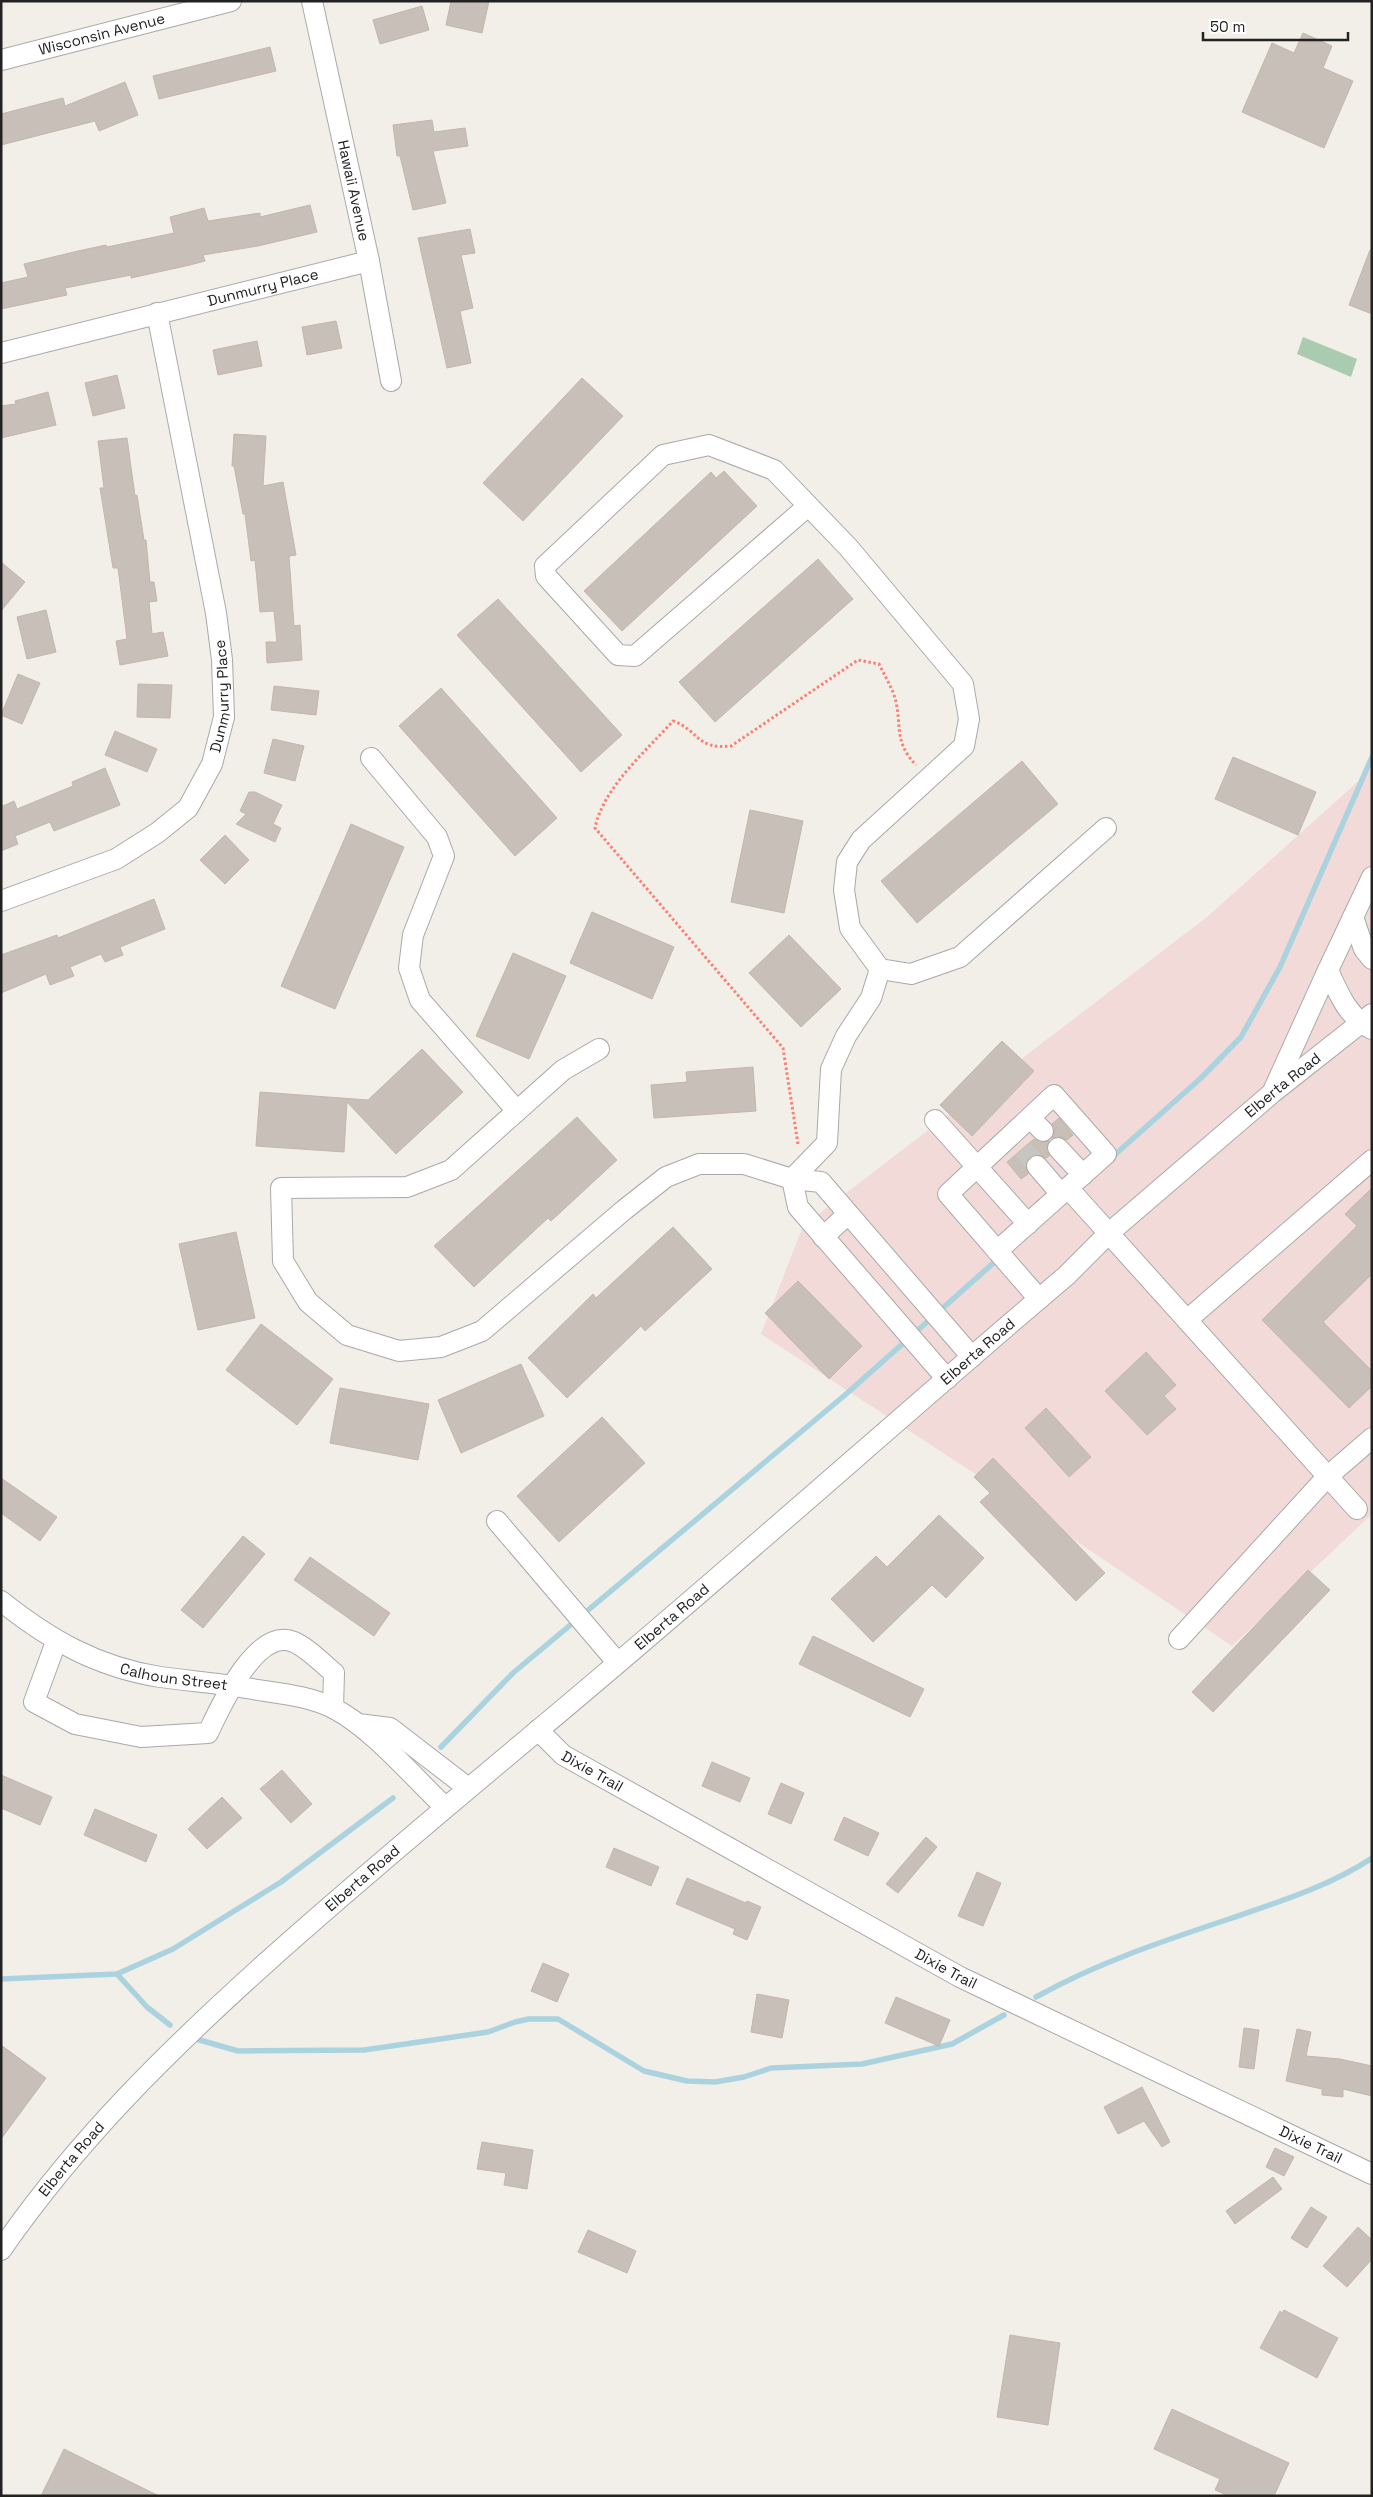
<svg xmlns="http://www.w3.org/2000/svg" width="1373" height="2497" font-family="'Space Grotesk',sans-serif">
<rect width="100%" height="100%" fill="#f2efe9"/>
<path fill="#f2dad9" d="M1372 769V1514L1232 1646 1009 1496 761 1334 803 1226 1207 917Z"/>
<path fill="#aacbaf" d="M1303 337 1357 359 1351 377 1297 354Z"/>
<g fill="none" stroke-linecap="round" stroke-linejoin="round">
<g stroke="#aad3df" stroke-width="5.5">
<path d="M1110 1159 1201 1078 1241 1037 1280 967 1372 757"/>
<path d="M441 1747 513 1673 845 1395 999 1258"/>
<path d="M117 1974 147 2007 170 2025"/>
<path d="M1 1979 117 1974 173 1949 281 1882 393 1798"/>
<path d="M1036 1997C1097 1963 1163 1941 1229 1919 1278 1902 1328 1887 1372 1858"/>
<path d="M196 2039 238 2051 364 2050 488 2032 515 2022 529 2019H558L644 2071 687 2081 715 2082 744 2077 771 2068 862 2064 952 2044 1004 2015"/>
</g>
</g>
<g fill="#c7bfb8" stroke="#c4b6ab">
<path d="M451 1H489L482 33 446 25Z"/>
<path d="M422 6 429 30 380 44 373 20Z"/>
<path d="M1303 33 1332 46 1323 68 1353 81 1324 148 1242 112 1272 43 1294 53Z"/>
<path d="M270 47 276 71 159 99 153 76Z"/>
<path d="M125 82 138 115 99 131 95 121 1 145V114L63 98 65 106Z"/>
<path d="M432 120 434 132 465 128 468 146 433 151 446 203 413 210 400 156H397L393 125Z"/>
<path d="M310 205 317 232 258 246 203 255 205 261 190 265 131 278V275L65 288 67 295 1 309V283L28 277 24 264 78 251 106 245 107 247 174 233 170 217 204 208 208 221 260 213V217Z"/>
<path d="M470 229 475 253 461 255 473 308 460 311 471 363 447 368 418 238Z"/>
<path d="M1370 250H1372V314L1349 305Z"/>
<path d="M336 321 342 348 307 355 302 327Z"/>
<path d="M257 341 262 366 218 375 213 350Z"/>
<path d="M117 375 125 408 93 416 85 383Z"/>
<path d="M582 378 623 416 523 521 483 483Z"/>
<path d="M48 392 56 425 1 438V406L16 404 15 401Z"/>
<path d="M234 434 266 436 263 486 283 482 296 555 289 556 294 626 300 625 302 660 267 663 266 642H277L274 611 260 612 255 560 251 561 245 514H243L234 466H232Z"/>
<path d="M127 438 135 496 137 495 144 540H146L150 582H154L157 601 149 602 152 634 163 632 168 656 120 665 116 641 127 639 118 568H113L100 488H104L98 441Z"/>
<path d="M724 471 757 506 622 631 584 591 711 472 716 478Z"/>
<path d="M818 559 853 599 715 722 679 682Z"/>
<path d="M1 562 25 582 1 611Z"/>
<path d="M498 599 622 735 581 772 457 635Z"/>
<path d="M46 610 56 652 27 659 17 617Z"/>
<path d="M18 674 40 683 22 724 1 715Z"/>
<path d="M138 684 172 685 170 718 137 717Z"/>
<path d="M274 686 319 691 316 715 271 710Z"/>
<path d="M441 688 557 818 515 856 399 726Z"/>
<path d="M115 731 157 749 147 772 105 755Z"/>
<path d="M273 739 304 746 295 781 264 773Z"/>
<path d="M1233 757 1316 792 1298 835 1215 799Z"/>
<path d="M1022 761 1058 804 917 923 881 881Z"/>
<path d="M105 768 120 805 54 831 50 822 15 836 18 844 1 851V804L3 806 14 801 17 809 73 786 72 782Z"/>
<path d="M249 792H255L282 805 273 824 281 828 275 842 236 824 246 814 240 811Z"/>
<path d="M750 810 803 821 784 913 731 902Z"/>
<path d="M351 824 404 847 335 1009 281 986Z"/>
<path d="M225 835 249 860 225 884 200 860Z"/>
<path d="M154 899 165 929 120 947 123 955 105 962 101 954 70 967 74 976 50 985 46 974 1 993V955L57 935 58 938Z"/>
<path d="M592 912 674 947 652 999 570 963Z"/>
<path d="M789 935 841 989 801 1027 749 973Z"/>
<path d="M513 953 566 976 529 1059 476 1036Z"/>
<path d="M1002 1041 1034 1071 972 1136 940 1105Z"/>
<path d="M422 1049 463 1092 396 1154 347 1102 344 1152 256 1146 260 1092 368 1100Z"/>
<path d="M753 1067 756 1111 654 1118 651 1085 687 1082 686 1072Z"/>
<path d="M577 1117 617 1160 551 1221 548 1218 474 1287 434 1246Z"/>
<path d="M1059 1118 1073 1135 1067 1140 1061 1137 1052 1138 1055 1128 1052 1124Z"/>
<path d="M1034 1139 1040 1143 1049 1141 1046 1150 1049 1156 1046 1158 1040 1155 1030 1157 1026 1163 1028 1174 1021 1179 1007 1162Z"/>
<path d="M1372 1188V1274L1323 1322 1372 1371V1386L1349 1408 1262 1320 1357 1226 1345 1214Z"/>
<path d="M673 1227 712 1269 645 1331 641 1326 567 1398 528 1358 593 1294 596 1298Z"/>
<path d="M236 1232 255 1318 198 1330 179 1244Z"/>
<path d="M798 1281 862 1346 829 1379 765 1313Z"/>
<path d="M261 1324 333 1379 297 1425 226 1370Z"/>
<path d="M1146 1352 1176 1385 1164 1396 1176 1409 1147 1435 1105 1391Z"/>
<path d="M521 1364 544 1416 461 1453 438 1400Z"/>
<path d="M340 1388 429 1404 418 1460 330 1443Z"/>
<path d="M1046 1408 1091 1457 1069 1477 1025 1428Z"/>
<path d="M602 1417 645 1463 559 1542 517 1496Z"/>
<path d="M993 1458 1105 1573 1076 1601 980 1502 990 1493 974 1477Z"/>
<path d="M1 1478 57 1517 40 1541 1 1513Z"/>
<path d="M939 1515 984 1558 946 1598 932 1585 873 1642 831 1599 876 1556 887 1567Z"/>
<path d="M243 1536 265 1554 203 1628 181 1610Z"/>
<path d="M310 1557 390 1613 374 1636 294 1580Z"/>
<path d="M1308 1570 1330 1590 1213 1712 1192 1692Z"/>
<path d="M813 1636 924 1689 910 1717 799 1664Z"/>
<path d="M712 1762 750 1778 740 1802 702 1786Z"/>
<path d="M282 1770 312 1804 291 1823 260 1789Z"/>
<path d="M1 1775 52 1797 40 1825 1 1808Z"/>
<path d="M781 1783 804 1793 791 1824 768 1814Z"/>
<path d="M222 1797 242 1818 207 1849 188 1829Z"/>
<path d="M95 1809 157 1835 146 1862 84 1835Z"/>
<path d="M844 1817 879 1833 868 1856 834 1840Z"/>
<path d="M926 1837 937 1847 898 1893 886 1884Z"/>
<path d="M614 1848 659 1867 651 1886 606 1867Z"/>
<path d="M977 1872 1001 1883 983 1926 958 1916Z"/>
<path d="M687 1878 746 1903 747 1901 761 1907 747 1940 733 1934 735 1929 676 1904Z"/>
<path d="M543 1963 569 1974 557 2002 531 1991Z"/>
<path d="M757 1994 789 2000 782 2038 751 2032Z"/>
<path d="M896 1997 950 2020 939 2046 885 2023Z"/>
<path d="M1244 2028 1259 2030 1254 2069 1239 2067Z"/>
<path d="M1297 2029 1311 2032 1306 2056 1340 2059 1372 2066V2096L1343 2089V2097L1322 2095V2089L1286 2081Z"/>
<path d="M1 2045 46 2078 1 2139Z"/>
<path d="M1142 2087 1170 2142 1162 2147 1144 2121 1118 2134 1104 2107Z"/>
<path d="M482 2142 533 2150 527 2189 504 2185 506 2173 477 2169Z"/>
<path d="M1275 2148 1294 2157 1284 2176 1266 2167Z"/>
<path d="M1273 2177 1282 2189 1235 2224 1226 2211Z"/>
<path d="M1311 2207 1327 2217 1307 2248 1291 2238Z"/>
<path d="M1358 2227 1372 2240V2259L1347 2287 1323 2266Z"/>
<path d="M588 2230 636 2251 627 2273 578 2252Z"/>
<path d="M1284 2310 1338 2338 1317 2378 1260 2348 1280 2311 1282 2313Z"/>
<path d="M1010 2335 1060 2343 1048 2425 997 2417Z"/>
<path d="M1172 2409 1289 2463 1274 2496H1229L1215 2490 1220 2479 1154 2449Z"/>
<path d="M64 2449 159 2496H41Z"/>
</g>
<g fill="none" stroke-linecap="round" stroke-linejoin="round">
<path stroke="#c8c6c1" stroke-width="20" stroke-dasharray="20 10" stroke-linecap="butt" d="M1023 1149 1037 1166"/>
<g stroke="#a9a9a9" stroke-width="22">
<g id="minor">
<path id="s1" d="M312 1 369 261 391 381"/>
<path id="s2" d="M1 60 231 1"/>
<path id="s3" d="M1 353 369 261"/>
<path d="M808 506 635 656 618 655 546 576 545 566 663 455 709 445 774 470 848 547 963 684 969 719 964 746 861 840 847 862 844 890 850 928 880 969 911 974 960 957 1106 828"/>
<path d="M371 758 437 837 444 856 413 935 409 968 420 1000 517 1111"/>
<path d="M1372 877 1328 970C1338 993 1349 1019 1372 1029"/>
<path id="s4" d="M1 901 116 859 157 833 188 808 212 764 224 717 222 660 216 613 157 313"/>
<path d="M1353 917 1364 949 1372 959"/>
<path d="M599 1049 563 1070 451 1170 407 1187 281 1188 283 1261 308 1302 347 1335 399 1351 441 1347 482 1331 624 1210 666 1177 699 1164H744L792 1179 821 1182 972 1357"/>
<path d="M1274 1089 1328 970"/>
<path d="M1030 1118 1043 1131"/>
<path d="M935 1120 1028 1224"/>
<path d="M1058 1148 1083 1175"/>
<path d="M1037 1166 1061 1194"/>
<path d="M792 1179 798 1207 947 1379"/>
<path d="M792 1179 827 1143 831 1069 846 1036 871 998 880 969"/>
<path d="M1068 1188 1357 1509"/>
<path d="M823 1237 848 1214"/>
<path d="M997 1251 1106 1154 1054 1095 948 1194 1039 1299"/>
<path d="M1187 1320 1372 1160"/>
<path d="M497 1521 617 1662"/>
<path id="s5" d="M1 1601C50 1640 97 1667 160 1677 189 1681 218 1683 246 1688 275 1693 309 1695 335 1709 374 1730 412 1776 445 1807"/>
<path d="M1179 1639 1327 1477 1372 1438"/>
<path d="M56 1642 34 1702 75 1724 141 1737 208 1733C220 1708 256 1626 294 1642 308 1648 322 1663 334 1673L333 1708"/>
<path d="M358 1724 390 1728 468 1788"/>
<path id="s6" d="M538 1730 563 1755 960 1977 1372 2174"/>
<path id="s7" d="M1 2250C78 2139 168 2051 268 1961 355 1883 445 1808 536 1732 697 1598 853 1459 1012 1322L1066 1276 1109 1233 1272 1093 1372 1014"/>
</g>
</g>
<path stroke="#fa8072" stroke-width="3" stroke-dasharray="2.5 2.5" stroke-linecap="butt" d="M798 1144 783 1048 595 828C603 788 646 751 673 721 699 730 696 750 731 746L858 660 879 664C884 674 889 683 893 692 904 721 891 739 916 765"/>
<use href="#minor" stroke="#fff" stroke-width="20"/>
</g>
<g text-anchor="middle" stroke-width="4" stroke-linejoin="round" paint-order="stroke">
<g font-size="15" fill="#222" stroke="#fff">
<text dy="5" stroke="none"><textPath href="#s2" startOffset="104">Wisconsin Avenue</textPath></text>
<text dy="5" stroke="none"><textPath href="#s1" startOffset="194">Hawaii Avenue</textPath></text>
<text dy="5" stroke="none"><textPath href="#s3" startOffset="270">Dunmurry Place</textPath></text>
<text dy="5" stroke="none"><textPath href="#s4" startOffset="330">Dunmurry Place</textPath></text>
<text dy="5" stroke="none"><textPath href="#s7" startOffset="1735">Elberta Road</textPath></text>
<text dy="5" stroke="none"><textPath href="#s7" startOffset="1330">Elberta Road</textPath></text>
<text dy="5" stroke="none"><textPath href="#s7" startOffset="925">Elberta Road</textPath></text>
<text dy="5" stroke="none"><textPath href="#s5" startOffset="192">Calhoun Street</textPath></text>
<text dy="5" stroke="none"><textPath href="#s6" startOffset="69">Dixie Trail</textPath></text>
<text dy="5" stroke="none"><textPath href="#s7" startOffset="520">Elberta Road</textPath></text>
<text dy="5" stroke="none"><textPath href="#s6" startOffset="474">Dixie Trail</textPath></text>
<text dy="5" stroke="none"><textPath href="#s6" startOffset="879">Dixie Trail</textPath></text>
<text dy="5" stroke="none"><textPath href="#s7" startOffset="115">Elberta Road</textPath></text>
</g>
</g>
<rect width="1373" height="2497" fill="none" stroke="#222222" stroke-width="5"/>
<path d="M1203 32v8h145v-8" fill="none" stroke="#222222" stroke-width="2.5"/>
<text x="1210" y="32" font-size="15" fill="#222222" stroke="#ffffff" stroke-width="4" paint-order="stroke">50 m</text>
</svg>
